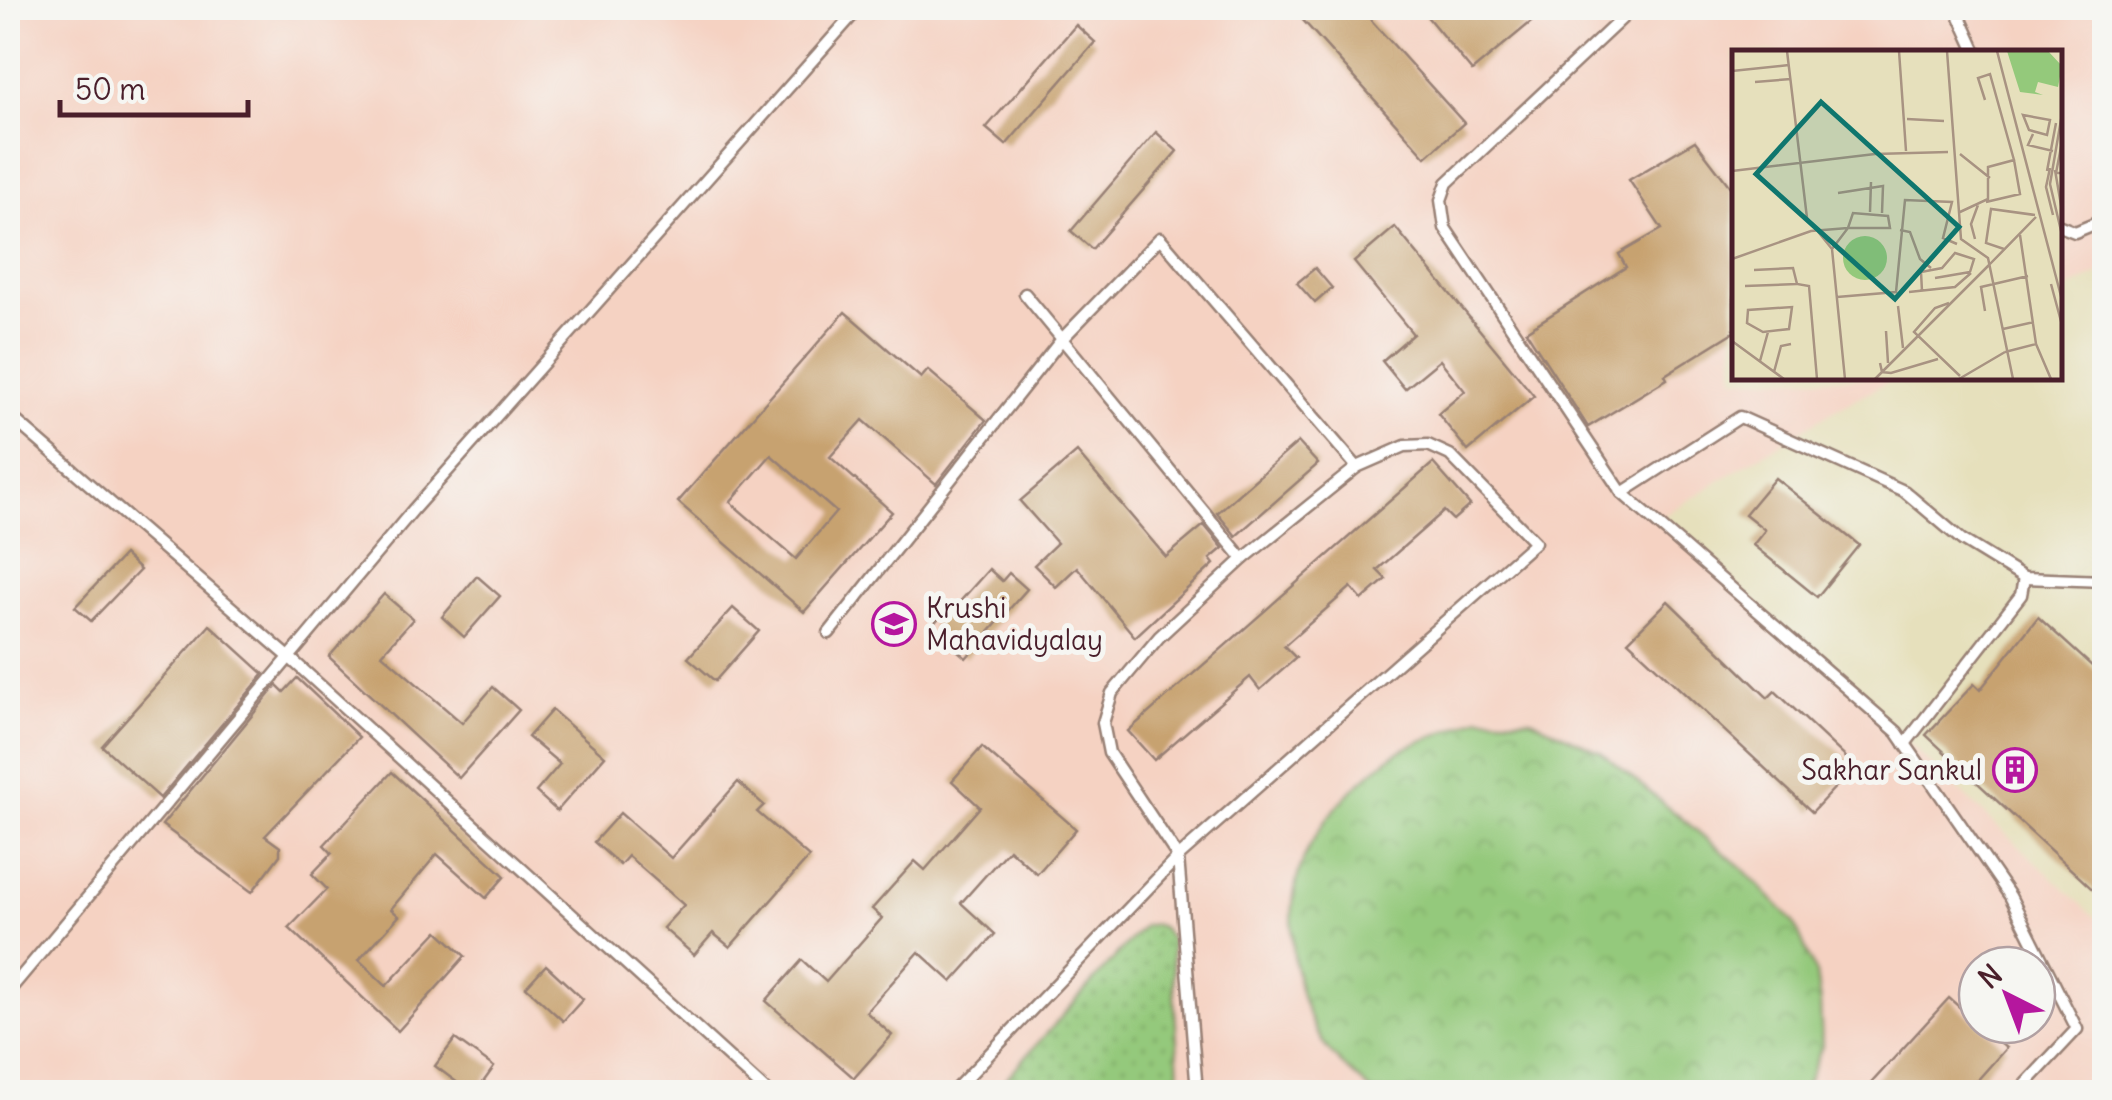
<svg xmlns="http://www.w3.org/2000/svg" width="2112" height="1100" font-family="Delius,sans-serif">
<defs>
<pattern id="grass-dots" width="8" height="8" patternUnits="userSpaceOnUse" patternTransform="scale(2.5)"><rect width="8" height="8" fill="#94c97b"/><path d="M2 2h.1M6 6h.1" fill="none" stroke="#81ac6a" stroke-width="1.8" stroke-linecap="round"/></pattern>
<pattern id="park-crowns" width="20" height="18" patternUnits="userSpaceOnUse" patternTransform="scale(2.5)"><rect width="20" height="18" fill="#94c97b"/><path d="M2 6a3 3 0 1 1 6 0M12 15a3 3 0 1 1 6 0" fill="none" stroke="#81ac6a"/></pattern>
</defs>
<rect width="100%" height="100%" fill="#f6f6f2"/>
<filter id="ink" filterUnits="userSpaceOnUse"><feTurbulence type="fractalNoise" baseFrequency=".01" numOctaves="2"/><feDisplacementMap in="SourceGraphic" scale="20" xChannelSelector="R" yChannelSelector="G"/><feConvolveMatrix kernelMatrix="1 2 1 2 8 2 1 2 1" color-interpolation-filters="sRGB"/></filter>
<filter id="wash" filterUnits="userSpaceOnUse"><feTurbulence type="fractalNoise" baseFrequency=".0048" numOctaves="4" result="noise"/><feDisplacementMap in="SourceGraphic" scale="40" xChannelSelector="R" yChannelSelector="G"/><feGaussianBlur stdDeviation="2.25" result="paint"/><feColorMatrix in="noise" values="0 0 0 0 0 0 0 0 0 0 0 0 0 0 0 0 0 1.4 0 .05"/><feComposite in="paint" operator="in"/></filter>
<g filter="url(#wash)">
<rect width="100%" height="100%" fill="#e6e0bc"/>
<path fill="#f5d2c2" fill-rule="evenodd" d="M8 8H2091L2104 20V271L2060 293V52H1734V378H1895L1831 412 1663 516 2104 925V1092H8ZM1977 965H2037V1025H1977Z"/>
<path fill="url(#grass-dots)" stroke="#6f7453" stroke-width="2.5" d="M1153 924 1162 927 1171 940 1180 1092H994L1143 926Z"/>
<path fill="url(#park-crowns)" stroke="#6f7453" stroke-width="2.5" d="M1479 717 1531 719 1601 752 1741 867 1794 922 1816 974 1820 1002 1822 1046 1803 1092H1372C1357 1077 1335 1061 1323 1043 1292 995 1282 912 1304 858 1320 820 1356 783 1388 759 1410 742 1453 731 1479 717Z"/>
<g id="blocks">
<g fill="#c7a270" fill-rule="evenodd">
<path d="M1315 8H1360L1464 123 1426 157 1302 19Z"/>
<path d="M1420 8H1548L1472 71Z"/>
<path d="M1076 25 1095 42 1006 145 986 128Z"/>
<path d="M1156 132 1177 151 1092 249 1071 231Z"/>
<path d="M1695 141 1734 192V332L1665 375 1667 379 1588 427 1526 331 1626 267 1619 254 1662 229 1629 180Z"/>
<path d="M1395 227 1534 396 1468 451 1438 414 1465 391 1440 360 1405 389 1382 361 1413 334 1354 262Z"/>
<path d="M1315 268 1332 288 1315 303 1297 283Z"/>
<path d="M845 312 921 378 928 370 986 420 936 484 863 420 830 457 892 512 804 612 678 502ZM771 455 836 512 796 559 730 502Z"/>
<path d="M1298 442 1318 464 1236 536 1217 513Z"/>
<path d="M1077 452 1166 557 1204 525 1223 548 1210 559 1214 564 1135 637 1077 567 1056 587 1034 565 1057 543 1020 501Z"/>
<path d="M1433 463 1470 505 1453 520 1444 511 1377 570 1386 579 1362 600 1351 587 1284 646 1296 658 1260 690 1250 677 1154 760 1128 731Z"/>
<path d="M1775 478 1859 545 1817 597 1753 545 1765 530 1745 514Z"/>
<path d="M124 555 140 570 91 621 75 607Z"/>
<path d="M989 569 1002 581 1009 573 1027 589 966 658 931 627 943 613 947 616Z"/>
<path d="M477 576 500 596 464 637 442 617Z"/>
<path d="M384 594 413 619 382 654 462 723 493 687 519 710 459 778 329 657Z"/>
<path d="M1668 601 1768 698 1775 691 1855 766 1812 812 1628 641Z"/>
<path d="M733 608 759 631 715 681 688 658Z"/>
<path d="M2038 617 2104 677V900L1926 735 1974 684 1980 690Z"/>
<path d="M210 625 264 674 160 798 102 746Z"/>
<path d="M297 678 359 737 265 836 280 847V855L252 892 162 825 277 685 284 692Z"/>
<path d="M552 710 605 756 557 811 536 792 560 764 528 737Z"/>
<path d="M982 747 1076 829 1037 874 1009 849 961 903 995 934 952 982 919 952 866 1012 892 1035 854 1078 766 1001 802 960 826 982 882 918 872 909 915 861 925 870 980 807 952 781Z"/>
<path d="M392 772 505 876 486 898 437 854 391 909 399 916 359 960 386 986 438 931 465 956 398 1031 289 928 327 889 312 874 332 853 324 845Z"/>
<path d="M738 782 764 805 757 812 809 857 730 947 713 933 694 955 663 928 684 905 628 856 620 865 594 842 620 813 671 858Z"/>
<path d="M546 965 583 999 563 1021 526 987Z"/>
<path d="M1949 998 2006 1048 1967 1092H1863Z"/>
<path d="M455 1039 494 1067 476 1092H470L435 1066Z"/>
</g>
</g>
</g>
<g filter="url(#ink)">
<use href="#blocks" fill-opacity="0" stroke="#988074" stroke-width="2.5"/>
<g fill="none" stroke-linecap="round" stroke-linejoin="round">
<g stroke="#988074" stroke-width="15">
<g id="service">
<path d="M1633 8 1447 183 1441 200 1445 228 1622 493 1897 732 2010 896 2077 1029 2018 1092"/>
<path d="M1956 8 1976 52"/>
<path d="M2060 226 2075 232 2104 220"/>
<path d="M1025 294 1243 559"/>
<path d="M8 414 290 658 767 1092"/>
<path d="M1622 493 1740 417 1904 491 1962 540 2024 578 2104 581"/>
<path d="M829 633 1062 339 1160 238 1357 467"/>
<path d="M1905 744 2021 595 2024 578"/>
<path d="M8 992 413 510 859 8"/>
<path d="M953 1092 1178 857 1535 542 1450 455 1428 445 1405 446 1357 467 1243 559 1159 637 1112 693 1103 723 1109 753 1178 857 1197 1092"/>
</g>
</g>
<use href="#service" stroke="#fff" stroke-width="10"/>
</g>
</g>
<defs>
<g id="university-ring" transform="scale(2.25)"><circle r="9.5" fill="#f6f6f2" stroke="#b5179e" stroke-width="1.5"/><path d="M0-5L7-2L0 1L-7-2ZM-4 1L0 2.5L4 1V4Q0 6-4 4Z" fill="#b5179e"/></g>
<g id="building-ring" transform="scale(2.25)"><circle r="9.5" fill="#f6f6f2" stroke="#b5179e" stroke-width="1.5"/><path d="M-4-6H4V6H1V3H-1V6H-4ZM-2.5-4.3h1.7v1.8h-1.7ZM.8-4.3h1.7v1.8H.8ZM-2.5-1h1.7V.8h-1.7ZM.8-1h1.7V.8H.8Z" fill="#b5179e"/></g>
</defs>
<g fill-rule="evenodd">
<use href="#university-ring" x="894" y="624"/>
<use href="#building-ring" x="2015" y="770"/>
</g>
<g text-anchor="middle" stroke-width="10" stroke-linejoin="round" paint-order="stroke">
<g font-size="28" fill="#4a1f2b" stroke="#f6f6f2" text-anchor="start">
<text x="926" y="618">Krushi<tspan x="926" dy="32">Mahavidyalay</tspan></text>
<text x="1982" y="780" text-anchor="end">Sakhar Sankul</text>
</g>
</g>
<g transform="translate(1732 50)">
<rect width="330" height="330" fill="#e6e0bc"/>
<path d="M275 1H316L330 16 326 37 306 32 303 42 311 45 288 42ZM111 208a22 22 0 1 1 44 0a22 22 0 1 1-44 0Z" fill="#94c97b"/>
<path fill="none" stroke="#a89382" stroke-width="2.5" d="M55 1 75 168 100 199 113 329M167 1 174 101M215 1 229 189 256 208 281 329M265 1 330 250M0 21 57 15M23 32 59 29M330 64 318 134 330 185M291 65 318 70 315 85 297 80ZM175 69 212 71M301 84 296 95 321 101M330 92 324 123H330M228 104 258 128M318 118 314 137 321 165M323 120 330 161M0 121 143 104 216 102M315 121 324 73M106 143 151 136 150 163M254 152 288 144 282 110M138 162 139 132M228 162 256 149V117L282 110 258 24 246 28 253 50M168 180 178 182 188 209 199 218M288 185 304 294 319 329M243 189 239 174 246 155M272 199 254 193 259 159 303 165M0 209 79 181 116 178H158L156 166 121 163 116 178 100 199M258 214 304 167M22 220 61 218 65 234 77 236 85 329M203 228 238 222M319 234 330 275M13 236 65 234M190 241 189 222 210 218 223 203 242 209 238 222M177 242 223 237 239 223M105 247 164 242 173 150 220 152 211 188 225 194M217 253 203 258 182 282 228 326M166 256 171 298M60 257 57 279 31 282 15 273 16 260ZM253 261 249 237 296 226M271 279 302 272M154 281 156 313M0 291 52 329M273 302 304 294M28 311 36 282M148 313 150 322 159 323 206 309M42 322 49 296 59 294M143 329 258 214M227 329 273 302"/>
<path fill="#0f766e" fill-opacity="0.15" stroke="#0f766e" stroke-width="5" d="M89 52 227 177 163 249 24 124Z"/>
<rect width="330" height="330" fill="none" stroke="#4a1f2b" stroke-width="5"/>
</g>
<rect width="2112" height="1100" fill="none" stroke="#f6f6f2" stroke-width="40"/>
<g transform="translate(2007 995) rotate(318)"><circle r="48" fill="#f6f6f2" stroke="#b1a0a2" stroke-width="2.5"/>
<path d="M0-8L18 38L0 25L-18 38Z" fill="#b5179e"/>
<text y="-15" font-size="28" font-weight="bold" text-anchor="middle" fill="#4a1f2b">N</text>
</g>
<path d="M60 100v15h188v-15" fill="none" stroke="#4a1f2b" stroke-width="5"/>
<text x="75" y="100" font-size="30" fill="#4a1f2b" stroke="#f6f6f2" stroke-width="8" paint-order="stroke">50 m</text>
</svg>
